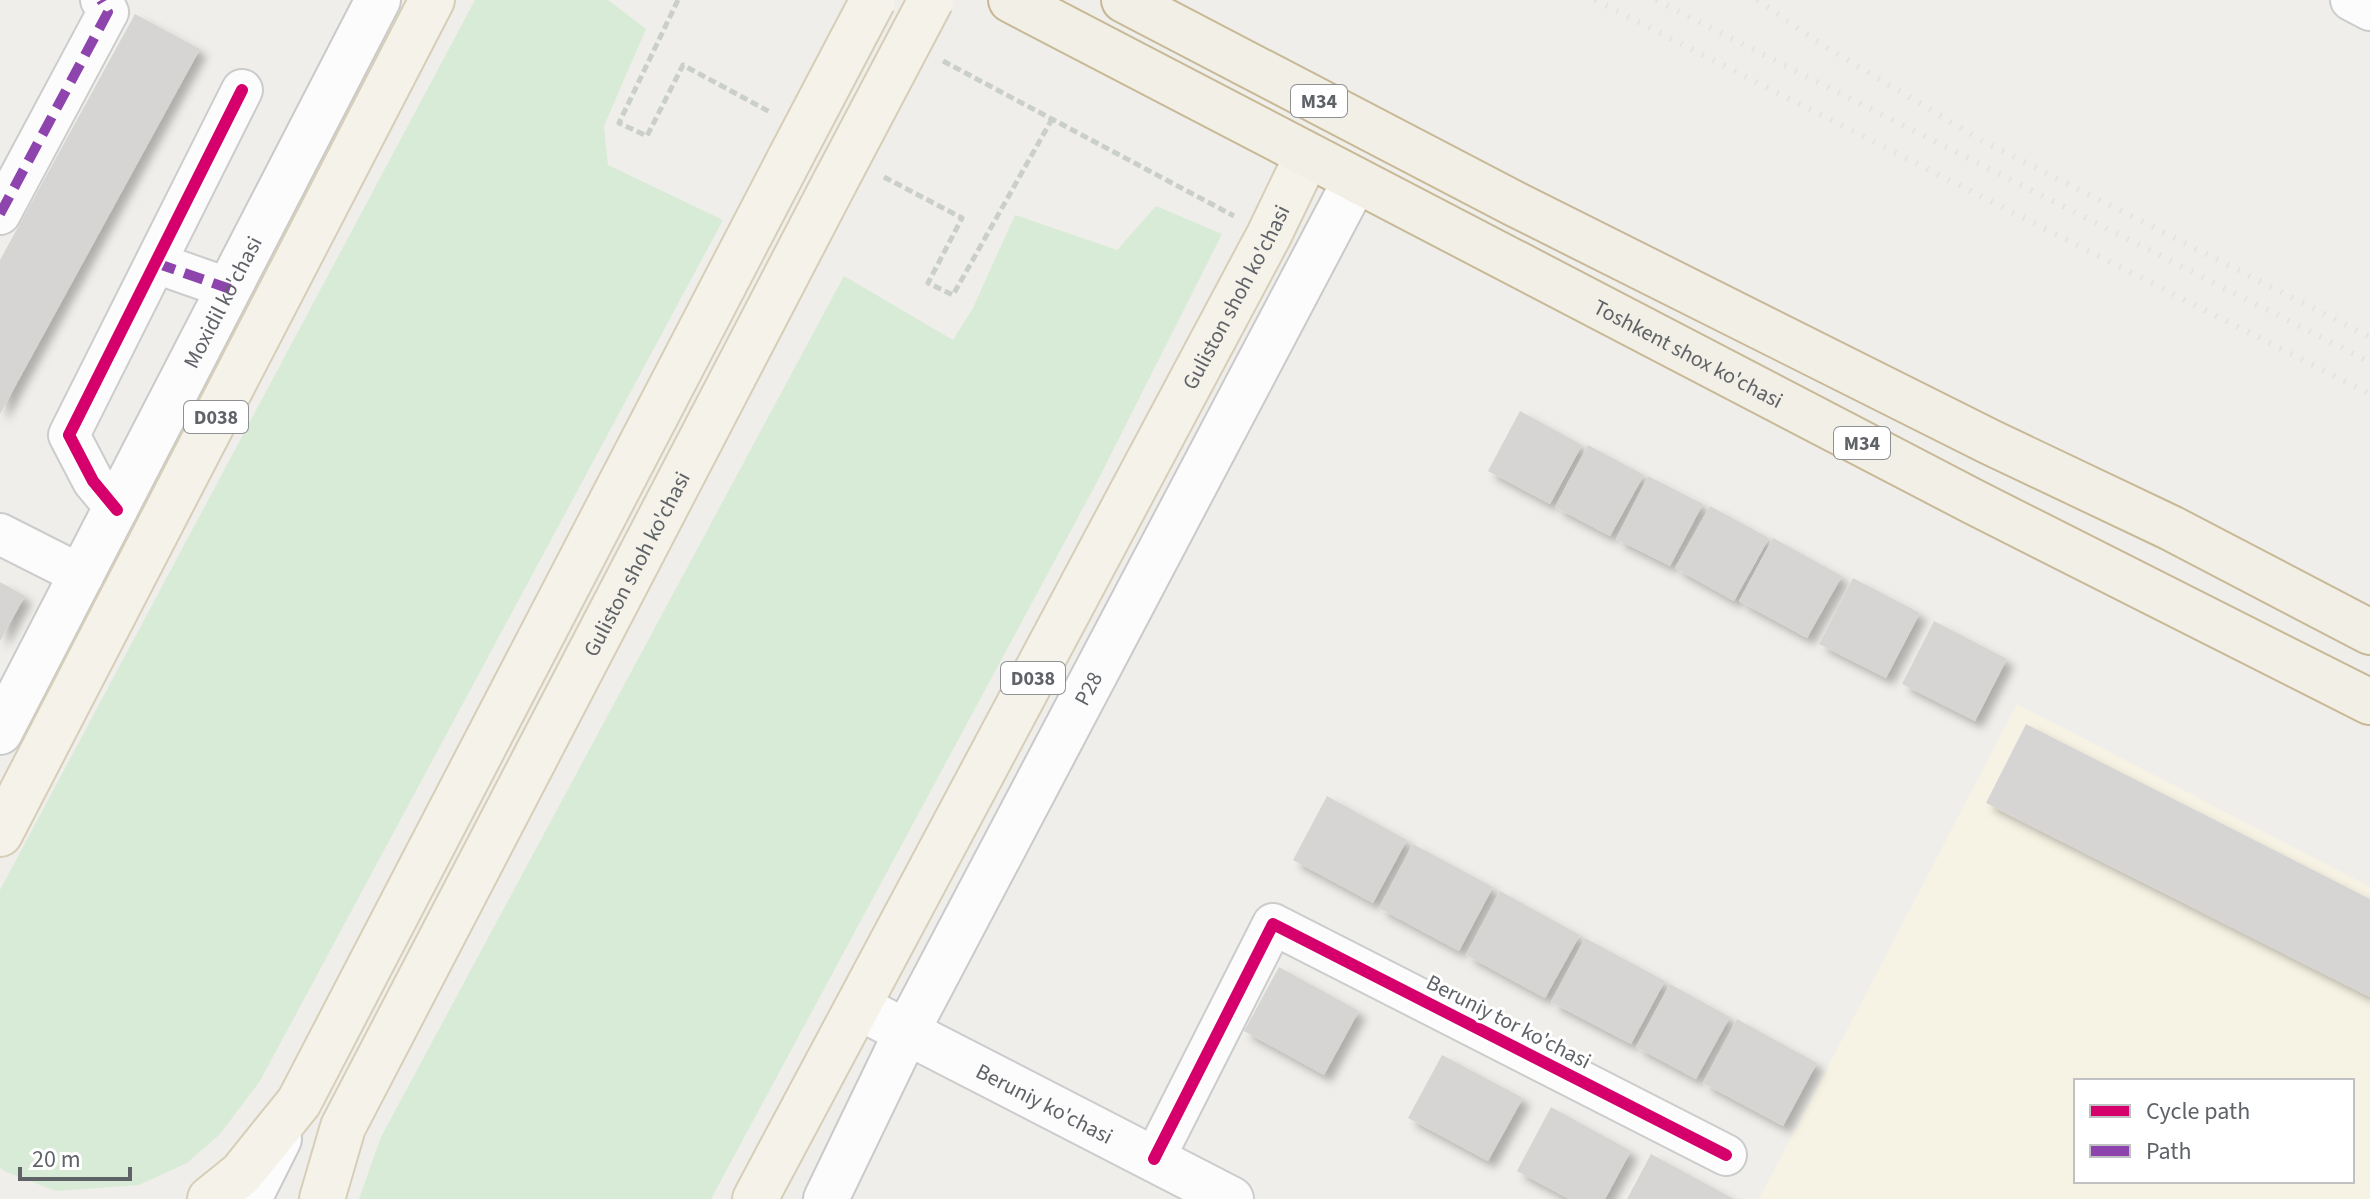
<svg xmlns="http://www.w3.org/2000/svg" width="2370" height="1199" font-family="'Source Sans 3',sans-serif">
<defs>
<filter id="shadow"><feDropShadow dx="7" dy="7" stdDeviation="4" flood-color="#0004"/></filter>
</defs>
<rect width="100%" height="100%" fill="#efeeea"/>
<path fill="#f7f3e4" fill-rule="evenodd" d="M2017 704 2370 887V1199H1759ZM2076 1081H2352V1181H2076Z"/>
<g fill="#d8ebd6">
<path d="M475 0H608L646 29 604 126 608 165 723 220 260 1081 220 1134 187 1163 139 1185 56 1191 6 1172 0 1168V890Z"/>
<path d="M1156 206 1222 234 1097 482 711 1199H359L381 1137 844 276 953 340 973 308 1015 215 1117 250Z"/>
</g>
<g fill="#d6d5d3" filter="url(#shadow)">
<path d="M135 14 200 49 0 414V260Z"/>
<path d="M1520 411 1582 445 1550 504 1488 471Z"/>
<path d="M1588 445 1644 475 1610 536 1555 507Z"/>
<path d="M1648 476 1703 504 1670 566 1616 539Z"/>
<path d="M1710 506 1769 538 1734 601 1675 568Z"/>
<path d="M1773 538 1842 576 1807 638 1739 601Z"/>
<path d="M1853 578 1920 613 1886 678 1819 644Z"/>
<path d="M0 582 25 596 0 641Z"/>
<path d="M1934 621 2007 659 1975 721 1902 684Z"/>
<path d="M2026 724 2370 899V997L1986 803Z"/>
<path d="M1327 796 1407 840 1373 903 1293 860Z"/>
<path d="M1413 844 1493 887 1459 951 1379 908Z"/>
<path d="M1500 891 1580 935 1545 998 1466 955Z"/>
<path d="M1585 938 1665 981 1631 1044 1551 1002Z"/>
<path d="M1279 967 1359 1011 1324 1075 1244 1031Z"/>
<path d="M1670 984 1730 1017 1696 1079 1636 1047Z"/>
<path d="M1737 1019 1817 1063 1783 1126 1703 1083Z"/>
<path d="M1442 1055 1523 1098 1488 1161 1408 1118Z"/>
<path d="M1551 1107 1631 1151 1605 1199H1569L1517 1171Z"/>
<path d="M1651 1154 1734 1199H1627Z"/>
</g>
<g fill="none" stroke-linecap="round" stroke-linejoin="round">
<g stroke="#cbcccc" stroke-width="44">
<g id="minor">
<path d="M2351 0 2370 10"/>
<path d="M0 214 108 12 101 0"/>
<path d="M156 263 230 289"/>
<path d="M117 510 93 481 69 435 242 90"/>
<path d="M0 534 83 576"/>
<path d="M1154 1159 1273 924 1726 1155"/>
</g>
</g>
<g stroke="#cbcccc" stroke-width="48">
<g id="tertiary">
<path id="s1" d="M858 1007 1231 1199"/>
</g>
</g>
<g stroke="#cacacb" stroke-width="48">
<g id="secondary">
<path id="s2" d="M0 732 378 0"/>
<path d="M249 1199 279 1139"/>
<path id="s3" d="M826 1199 907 1031 1355 181"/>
</g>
</g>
<g stroke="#d7ceb8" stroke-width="48">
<g id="primary">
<path d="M0 834 432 0"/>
<path d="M210 1199 241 1174 299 1102 790 158"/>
<path id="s4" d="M322 1199 343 1127 835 182"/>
<path id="s5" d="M755 1199 1269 235 1307 156"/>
</g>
</g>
<g stroke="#c8b996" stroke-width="48">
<g id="trunk">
<path id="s6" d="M1011 0 1974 502 2370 702"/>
<path d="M1124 0 1513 203 1990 442 2171 528 2370 632"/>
</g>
</g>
<g stroke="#cacfcc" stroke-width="5" stroke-dasharray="8 4" stroke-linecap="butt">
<path d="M678 0 619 123 647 136 683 65 770 112"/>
<path d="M943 61 1234 216"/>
<path d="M884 177 962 218 928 283 953 295 1052 119"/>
</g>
<use href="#minor" stroke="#fdfcfc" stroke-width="40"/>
<use href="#tertiary" stroke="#fdfcfc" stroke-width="44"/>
<use href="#secondary" stroke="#fdfcfc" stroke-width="44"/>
<use href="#primary" stroke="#f4f2e9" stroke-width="44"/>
<use href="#trunk" stroke="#f2f0e6" stroke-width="44"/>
<g stroke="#e4e4e4" stroke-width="6" stroke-dasharray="2 10" stroke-linecap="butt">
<path d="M1595 0 2370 394"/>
<path d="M1656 0 2370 362"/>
<path d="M1757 0 1821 44 1981 140 2370 337"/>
</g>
<g stroke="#d7ceb8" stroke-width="48" stroke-linecap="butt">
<g id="primary-bridge">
<path d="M790 158 873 0"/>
<path d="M835 182 931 0"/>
</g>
</g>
<use href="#primary-bridge" stroke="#f4f2e9" stroke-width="44"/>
<g stroke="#8e44ad" stroke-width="10" stroke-dasharray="20 10" stroke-linecap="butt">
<path d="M0 214 108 12 101 0"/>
<path d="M156 263 230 289"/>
</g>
<g stroke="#fff" stroke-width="17">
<g id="cycleway">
<path d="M117 510 93 481 69 435 242 90"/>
<path d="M1154 1159 1273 924 1726 1155"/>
</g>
</g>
<use href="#cycleway" stroke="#d6006c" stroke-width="12"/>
</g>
<g text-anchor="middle" stroke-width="6" stroke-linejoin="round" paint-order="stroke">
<g fill="#fff" stroke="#8f9295" stroke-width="2">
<rect x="1291" y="85" width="56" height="32" rx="6"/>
<rect x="184" y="401" width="64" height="32" rx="6"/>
<rect x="1834" y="427" width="56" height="32" rx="6"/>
<rect x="1001" y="662" width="64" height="32" rx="6"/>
</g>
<g font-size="20" font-weight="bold" fill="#5f6368">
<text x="1319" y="108">M34</text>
<text x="216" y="424">D038</text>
<text x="1862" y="450">M34</text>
<text x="1033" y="685">D038</text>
</g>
<g font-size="22" fill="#5f6368" stroke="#fff">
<text dy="8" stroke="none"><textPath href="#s5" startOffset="1022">Guliston shoh ko'chasi</textPath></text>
<text dy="8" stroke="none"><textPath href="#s2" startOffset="484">Moxidil ko'chasi</textPath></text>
<text dy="8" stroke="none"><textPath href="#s6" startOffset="764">Toshkent shox ko'chasi</textPath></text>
<text dy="8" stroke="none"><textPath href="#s4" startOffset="710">Guliston shoh ko'chasi</textPath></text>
<text dy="8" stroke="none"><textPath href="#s3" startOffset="574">Р28</textPath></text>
<text transform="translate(1509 1021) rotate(27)" y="8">Beruniy tor ko'chasi</text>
<text dy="8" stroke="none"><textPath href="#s1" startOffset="210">Beruniy ko'chasi</textPath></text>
</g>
</g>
<rect x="2074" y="1079" width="280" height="104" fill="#ffffff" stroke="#bfc1c3" stroke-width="2"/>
<rect x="2090" y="1105" width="40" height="12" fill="#d6006c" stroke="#bfc1c3" stroke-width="2"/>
<text x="2146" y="1119" font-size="24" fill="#5f6368">Cycle path</text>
<rect x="2090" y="1145" width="40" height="12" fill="#8e44ad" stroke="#bfc1c3" stroke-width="2"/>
<text x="2146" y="1159" font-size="24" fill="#5f6368">Path</text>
<path d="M20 1167v12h110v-12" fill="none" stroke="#5f6368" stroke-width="4"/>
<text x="32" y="1167" font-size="24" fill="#5f6368" stroke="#ffffff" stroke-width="6" paint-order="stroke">20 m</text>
</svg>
